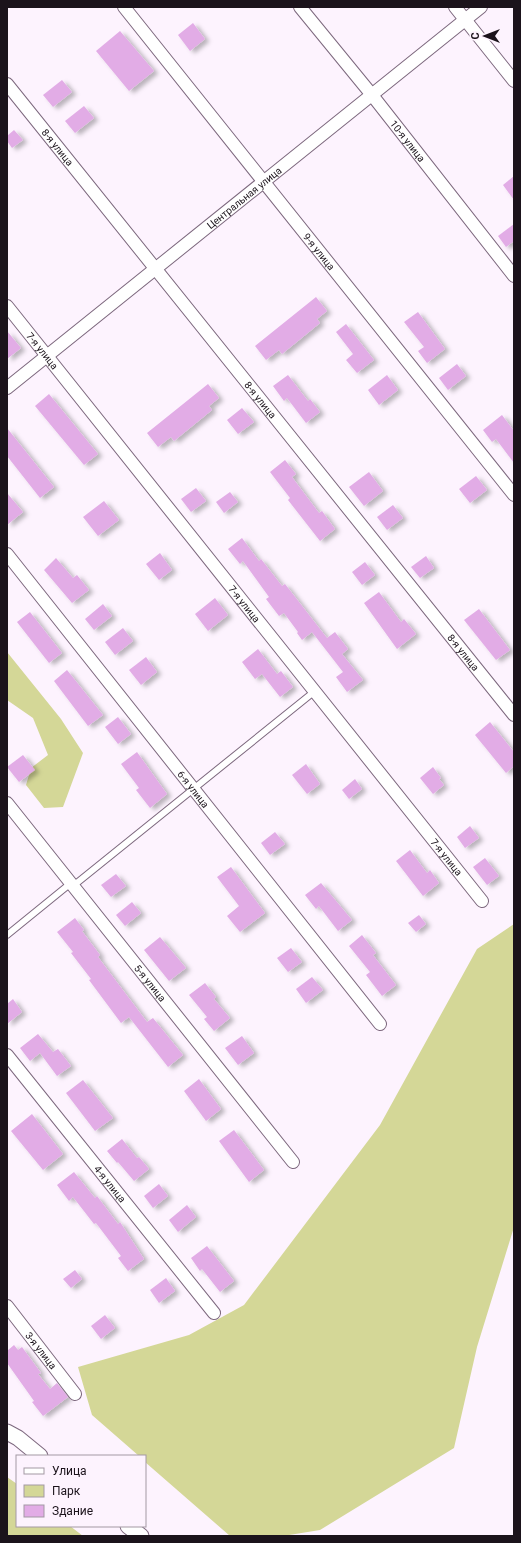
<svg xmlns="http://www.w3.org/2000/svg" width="521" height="1543" font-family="Roboto,sans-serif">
<defs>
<filter id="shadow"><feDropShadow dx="4.5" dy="2.5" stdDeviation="2" flood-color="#0004"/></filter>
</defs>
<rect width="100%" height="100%" fill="#fdf3fe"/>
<g fill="#d4d797">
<path d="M7 652 61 719 83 753 63 807 44 808 26 785 31 768 48 755 33 718 7 700Z"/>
<path d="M514 924V1227L477 1347 454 1448 320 1530 283 1536H230L145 1462V1456H139L92 1415 78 1367 189 1335 244 1305 380 1125 477 949Z"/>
<path d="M7 1477 17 1484V1526H70L83 1536H7Z"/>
</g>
<g fill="#e2ace6" filter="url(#shadow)">
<path d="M193 23 205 39 190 51 178 35Z"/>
<path d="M120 31 154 71 129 91 96 51Z"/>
<path d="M62 80 72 92 53 107 43 95Z"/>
<path d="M84 106 94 118 75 133 65 121Z"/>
<path d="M14 130 23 140 12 148 7 141V136Z"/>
<path d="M514 176V200L503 185Z"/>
<path d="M514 224V241L506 247 498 236Z"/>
<path d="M316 297 327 311 317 319 320 323 282 354 279 350 266 360 255 346Z"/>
<path d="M418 312 445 349 427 363 418 351 424 347 404 322Z"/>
<path d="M346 324 374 360 357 373 346 360 353 354 336 332Z"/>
<path d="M7 331 21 348 7 359Z"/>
<path d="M457 364 466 376 448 390 439 378Z"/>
<path d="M288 375 308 401 310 399 320 412 306 423 287 398 284 401 273 386Z"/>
<path d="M387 375 398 390 379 405 368 390Z"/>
<path d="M208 384 219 398 209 406 212 410 174 441 171 437 158 447 147 433Z"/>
<path d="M49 394 98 454 84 465 35 406Z"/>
<path d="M242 408 254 422 238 434 227 420Z"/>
<path d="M502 415 514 431V463L496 439 492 442 483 430Z"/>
<path d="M7 428 54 487 40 498 7 456Z"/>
<path d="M285 460 296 474 292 477 319 513 322 511 335 529 320 541 288 500 290 498 270 472Z"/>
<path d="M369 472 383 491 364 506 349 487Z"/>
<path d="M476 476 487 490 470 503 459 489Z"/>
<path d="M196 488 206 501 191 512 181 499Z"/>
<path d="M230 492 238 502 224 513 216 502Z"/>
<path d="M7 493 23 512 7 525Z"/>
<path d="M104 501 119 520 98 536 83 517Z"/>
<path d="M393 505 403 518 387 530 377 517Z"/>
<path d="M242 538 259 561 261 559 282 586 285 584 327 638 335 632 348 649 342 654 363 680 347 692 336 677 343 672 312 632 302 640 297 633 298 632 284 613 279 616 266 599 269 597 243 561 240 564 228 549Z"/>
<path d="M160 553 172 570 159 580 146 564Z"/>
<path d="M426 556 434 568 420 578 411 567Z"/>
<path d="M56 558 73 578 77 575 89 590 72 603 44 570Z"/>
<path d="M365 562 375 575 362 585 352 572Z"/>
<path d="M379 592 401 622 404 619 416 634 397 649 364 603Z"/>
<path d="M215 598 228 615 208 631 195 614Z"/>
<path d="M103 604 112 616 94 630 85 619Z"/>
<path d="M479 609 510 650 496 660 464 620Z"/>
<path d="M30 612 62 653 49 663 17 622Z"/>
<path d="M123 628 133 641 115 655 105 642Z"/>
<path d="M258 649 277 674 281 671 293 687 280 697 262 674 255 679 242 662Z"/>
<path d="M146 657 157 672 141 685 129 670Z"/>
<path d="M67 670 103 715 88 726 54 681Z"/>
<path d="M118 717 131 734 118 744 105 727Z"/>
<path d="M490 722 514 752V766L506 773 475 735Z"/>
<path d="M137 752 167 794 150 808 136 790 139 788 121 764Z"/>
<path d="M23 755 35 770 19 782 7 767Z"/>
<path d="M306 764 320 784 307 794 292 775Z"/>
<path d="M433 767 441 778 439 779 444 785 433 794 420 778Z"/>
<path d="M355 779 362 789 349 799 342 790Z"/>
<path d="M470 826 479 838 465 848 457 837Z"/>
<path d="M275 832 285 844 270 855 261 843Z"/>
<path d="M410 850 427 873 430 870 439 883 423 896 396 861Z"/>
<path d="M485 858 499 876 487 885 473 867Z"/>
<path d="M231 867 265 913 240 932 227 916 239 906 217 877Z"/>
<path d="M116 874 126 886 111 897 101 885Z"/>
<path d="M321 883 352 920 338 931 319 906 316 909 305 895Z"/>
<path d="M132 902 141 913 125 926 116 915Z"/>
<path d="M419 915 426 924 416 932 408 923Z"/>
<path d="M75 918 84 930 82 931 100 955 98 957 147 1022 153 1018 183 1055 168 1067 129 1017 121 1023 89 980 91 979 71 953 73 952 57 932Z"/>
<path d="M362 935 376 953 373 955 396 985 382 996 366 975 370 972 349 946Z"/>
<path d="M160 937 186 968 169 981 144 950Z"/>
<path d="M291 948 302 962 288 972 277 958Z"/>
<path d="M312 977 323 990 306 1003 296 989Z"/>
<path d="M205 983 216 997 214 999 230 1018 214 1031 204 1019 207 1017 189 995Z"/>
<path d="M13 999 22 1012 7 1024V1004Z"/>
<path d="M38 1034 53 1052 58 1049 71 1066 57 1076 40 1053 30 1061 20 1048Z"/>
<path d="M242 1036 254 1053 238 1065 225 1048Z"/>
<path d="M199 1079 221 1109 206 1121 184 1091Z"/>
<path d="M83 1080 113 1118 95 1131 66 1093Z"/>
<path d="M32 1114 63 1154 43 1170 11 1131Z"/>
<path d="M234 1130 264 1170 249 1182 219 1141Z"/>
<path d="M122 1139 137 1158 139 1157 149 1169 134 1181 118 1162 117 1163 107 1151Z"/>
<path d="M74 1172 95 1198 97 1196 118 1224 120 1222 144 1259 128 1271 118 1258 121 1256 96 1223 94 1224 73 1197 69 1201 57 1185Z"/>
<path d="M159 1184 168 1196 153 1208 144 1196Z"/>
<path d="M187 1205 196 1217 178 1232 169 1220Z"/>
<path d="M207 1246 234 1281 220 1292 202 1269 200 1271 191 1258Z"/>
<path d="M75 1270 82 1279 71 1288 63 1279Z"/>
<path d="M166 1278 175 1291 159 1303 150 1290Z"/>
<path d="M105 1315 115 1328 101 1339 91 1326Z"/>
<path d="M14 1345 18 1350 22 1347 41 1373 38 1374 50 1389 57 1383 68 1397 43 1416 32 1402 34 1401 7 1363V1351Z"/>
</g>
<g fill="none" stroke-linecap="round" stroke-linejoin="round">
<g stroke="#7d687e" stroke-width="8">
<g id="service">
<path d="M73 886 315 691"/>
<path d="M7 935 71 883"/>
</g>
</g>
<g stroke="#7d687e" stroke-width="14">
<g id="minor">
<path id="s1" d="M124 7 514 495"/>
<path id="s2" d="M300 7 372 95 514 276"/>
<path d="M455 7 514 81"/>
<path id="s3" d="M7 84 514 715"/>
<path id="s4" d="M7 306 482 901"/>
<path id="s5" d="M7 388 481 7"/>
<path id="s6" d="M7 554 380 1024"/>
<path id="s7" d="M7 803 293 1162"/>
<path id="s8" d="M7 1055 214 1313"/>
<path id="s9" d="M7 1306 75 1394"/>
</g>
</g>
<g stroke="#7d687e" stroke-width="17">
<g id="tertiary">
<path d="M7 1432 18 1438 40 1456"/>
<path d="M128 1526 141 1536"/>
</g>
</g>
<use href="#service" stroke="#fff" stroke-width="6"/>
<use href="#minor" stroke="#fff" stroke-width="12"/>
<use href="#tertiary" stroke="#fff" stroke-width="15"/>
</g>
<g text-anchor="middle" stroke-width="4" stroke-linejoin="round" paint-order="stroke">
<g font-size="10" fill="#1b131b" stroke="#fdf3fe">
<text dy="4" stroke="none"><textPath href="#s2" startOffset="172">10-я улица</textPath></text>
<text dy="4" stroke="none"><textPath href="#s3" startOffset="81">8-я улица</textPath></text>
<text dy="4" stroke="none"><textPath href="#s5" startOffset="304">Центральная улица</textPath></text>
<text dy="4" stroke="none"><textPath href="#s1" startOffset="313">9-я улица</textPath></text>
<text dy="4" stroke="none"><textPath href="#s4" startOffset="57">7-я улица</textPath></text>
<text dy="4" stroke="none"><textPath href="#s3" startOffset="405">8-я улица</textPath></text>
<text dy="4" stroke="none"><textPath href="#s4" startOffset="381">7-я улица</textPath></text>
<text dy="4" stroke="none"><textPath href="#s3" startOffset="729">8-я улица</textPath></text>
<text dy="4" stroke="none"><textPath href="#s6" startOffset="300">6-я улица</textPath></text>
<text dy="4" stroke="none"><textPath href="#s4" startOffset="705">7-я улица</textPath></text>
<text dy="4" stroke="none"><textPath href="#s7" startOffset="230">5-я улица</textPath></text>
<text dy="4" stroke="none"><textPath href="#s8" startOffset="165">4-я улица</textPath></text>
<text dy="4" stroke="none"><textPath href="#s9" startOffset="56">3-я улица</textPath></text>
</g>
</g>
<rect width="521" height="1543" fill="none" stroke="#1b131b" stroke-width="16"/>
<rect x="16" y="1455" width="130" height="72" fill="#fdf3fe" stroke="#a399a3"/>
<rect x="24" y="1468" width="20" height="6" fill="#ffffff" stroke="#a399a3"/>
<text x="52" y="1475" font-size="12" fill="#1b131b">Улица</text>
<rect x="24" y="1485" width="20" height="12" fill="#d4d797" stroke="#a399a3"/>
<text x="52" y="1495" font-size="12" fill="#1b131b">Парк</text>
<rect x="24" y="1505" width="20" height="12" fill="#e2ace6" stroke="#a399a3"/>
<text x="52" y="1515" font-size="12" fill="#1b131b">Здание</text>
<g transform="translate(485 36) rotate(270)" stroke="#fdf3fe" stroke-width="3" paint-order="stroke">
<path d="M0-3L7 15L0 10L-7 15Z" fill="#1b131b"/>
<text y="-6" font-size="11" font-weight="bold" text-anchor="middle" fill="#1b131b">С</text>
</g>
</svg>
